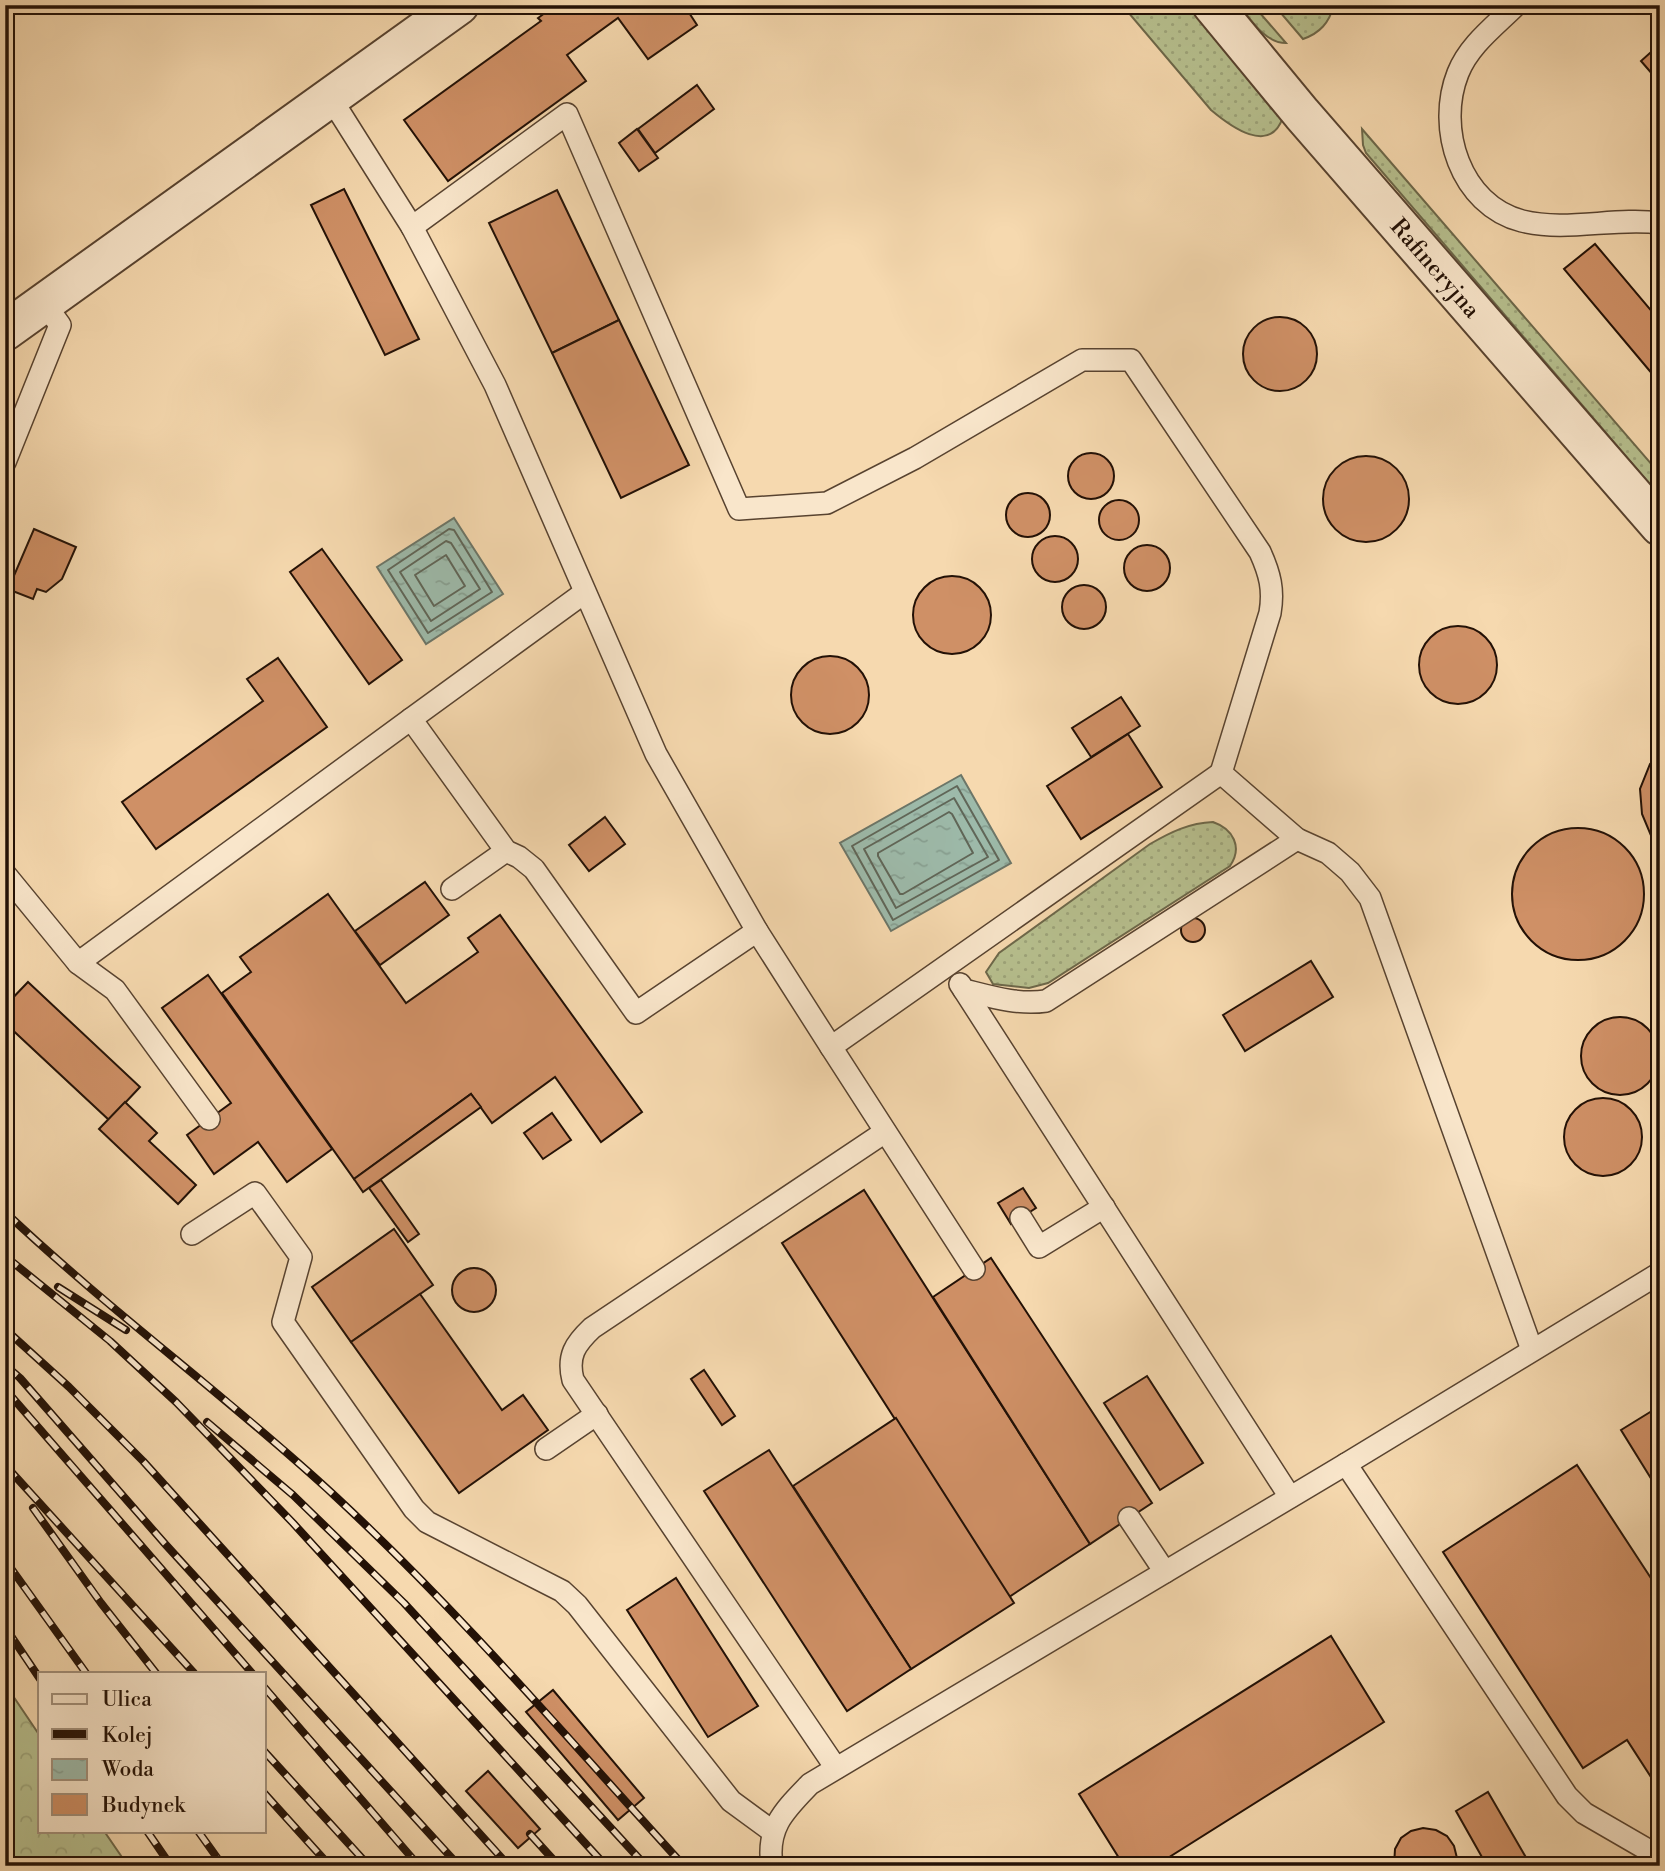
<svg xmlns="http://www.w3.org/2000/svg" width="1665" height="1871" font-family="'Libre Bodoni',serif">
<defs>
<pattern id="grass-dots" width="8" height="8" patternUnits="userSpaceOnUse" patternTransform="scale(1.75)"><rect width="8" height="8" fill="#b7c08f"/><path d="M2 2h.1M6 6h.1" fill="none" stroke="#9da47a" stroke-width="1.8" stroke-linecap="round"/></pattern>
<pattern id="forest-crowns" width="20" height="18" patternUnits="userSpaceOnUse" patternTransform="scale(1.75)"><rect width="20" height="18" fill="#b7c08f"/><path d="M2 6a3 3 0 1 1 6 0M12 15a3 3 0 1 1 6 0" fill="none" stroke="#9da47a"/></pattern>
<pattern id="water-ripples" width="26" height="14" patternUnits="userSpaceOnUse" patternTransform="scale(1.75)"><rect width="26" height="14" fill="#9dbaaa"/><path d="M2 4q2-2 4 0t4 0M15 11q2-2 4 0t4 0" fill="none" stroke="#879f91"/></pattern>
</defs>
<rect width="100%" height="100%" fill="#f6d9af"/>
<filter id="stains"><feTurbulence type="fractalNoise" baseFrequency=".00286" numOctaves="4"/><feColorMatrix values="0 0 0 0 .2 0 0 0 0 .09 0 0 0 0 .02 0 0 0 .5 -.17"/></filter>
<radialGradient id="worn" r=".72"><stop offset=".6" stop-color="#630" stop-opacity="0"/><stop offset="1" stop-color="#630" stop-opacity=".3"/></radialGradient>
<g fill="url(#grass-dots)" stroke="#6d684a" stroke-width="2">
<path d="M1122 5H1187L1283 117C1270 156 1230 126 1211 110Z"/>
<path d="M1239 5H1253L1286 43C1265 43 1251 20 1239 5Z"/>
<path d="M1274 5H1334C1329 23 1320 33 1303 39Z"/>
<path d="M1362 129 1660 474V496L1366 153 1363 145Z"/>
<path d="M1213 822C1233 829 1243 847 1230 866L1048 983 1029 988 993 984 986 972 999 953 1150 844C1171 832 1189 823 1213 822Z"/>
</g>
<path fill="url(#forest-crowns)" stroke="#6d684a" stroke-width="2" d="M5 1684 40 1736V1831H104L128 1866H5Z"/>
<g fill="url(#water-ripples)" stroke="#6c7668" stroke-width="2">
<path d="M454 518 503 594 426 644 377 567Z"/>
<path d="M961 775 1011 863 891 931 840 843Z"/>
</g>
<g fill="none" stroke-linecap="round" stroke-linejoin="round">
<g stroke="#606658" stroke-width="2">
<path d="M449 529 454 530 492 592 428 633 388 570Z"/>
<path d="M446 541 451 543 480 589 431 621 400 572Z"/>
<path d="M446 555 465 586 434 606 415 575Z"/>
<path d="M957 786 999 860 893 920 852 846Z"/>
<path d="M954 798 988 857 896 908 864 849Z"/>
<path d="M949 812 952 814 973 853 903 894H900L878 856V853Z"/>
</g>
</g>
<g fill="#cf9066" stroke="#231106" stroke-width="2">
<path d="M556 5H684L697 25 648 59 618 18 567 55 586 81 448 181 404 120 541 21 538 18Z"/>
<path d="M1660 44V83L1641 61Z"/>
<path d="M697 85 714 109 655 153 638 129Z"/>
<path d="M637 129 658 158 639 171 619 143Z"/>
<path d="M344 189 419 339 385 355 311 205Z"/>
<path d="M557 190 619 320 552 353 489 223Z"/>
<path d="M1595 244 1660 321V371L1654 376 1564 269Z"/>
<circle cx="1280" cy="354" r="37"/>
<path d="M619 320 689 465 621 498 552 353Z"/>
<circle cx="1091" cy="476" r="23"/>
<circle cx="1366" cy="499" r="43"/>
<circle cx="1028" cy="515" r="22"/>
<circle cx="1119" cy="520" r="20"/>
<path d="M34 529 76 547 62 579 46 592 37 589 33 599 5 588V575L13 578Z"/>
<circle cx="1055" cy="559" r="23"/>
<circle cx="1147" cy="568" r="23"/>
<path d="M322 549 402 660 369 684 290 572Z"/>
<circle cx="952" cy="615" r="39"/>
<circle cx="1084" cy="607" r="22"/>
<circle cx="1458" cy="665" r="39"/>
<circle cx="830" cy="695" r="39"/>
<path d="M278 658 327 727 156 849 122 802 263 701 247 679Z"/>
<path d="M1121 697 1140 726 1091 757 1072 728Z"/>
<path d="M1128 734 1162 787 1081 839 1047 786Z"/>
<path d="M1660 753V845L1652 838 1642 814 1640 789 1650 764Z"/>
<path d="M605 817 625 844 589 871 569 845Z"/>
<circle cx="1578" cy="894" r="66"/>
<path d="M425 882 449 915 380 965 355 931Z"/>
<path d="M328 894 406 1003 478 952 468 938 500 915 642 1112 601 1142 555 1077 492 1123 471 1094 354 1179 222 993 251 972 240 957Z"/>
<circle cx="1193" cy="930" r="12"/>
<path d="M1311 961 1333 997 1245 1051 1223 1015Z"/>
<path d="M208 975 332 1149 287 1182 258 1142 214 1174 187 1135 231 1103 162 1008Z"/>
<path d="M28 982 140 1087 109 1120 5 1023V1006Z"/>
<circle cx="1620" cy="1056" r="39"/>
<path d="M471 1094 481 1107 363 1192 354 1179Z"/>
<circle cx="1603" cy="1137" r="39"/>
<path d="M125 1102 157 1133 149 1141 196 1185 178 1204 99 1129Z"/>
<path d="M552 1113 571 1140 543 1159 524 1133Z"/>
<path d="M381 1180 419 1234 408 1242 369 1188Z"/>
<path d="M1023 1188 1036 1208 1011 1224 998 1203Z"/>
<path d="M864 1190 1090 1544 1009 1597 782 1243Z"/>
<path d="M394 1229 433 1285 351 1342 312 1287Z"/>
<path d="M991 1258 1152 1503 1090 1544 933 1297Z"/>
<circle cx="474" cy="1290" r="22"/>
<path d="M420 1294 502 1410 523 1395 548 1430 459 1493 351 1342Z"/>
<path d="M704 1370 735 1416 722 1425 691 1379Z"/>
<path d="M1147 1376 1203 1463 1160 1490 1104 1403Z"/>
<path d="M1660 1406V1493L1621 1430Z"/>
<path d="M896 1418 1014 1603 911 1669 793 1486Z"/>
<path d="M769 1450 911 1669 847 1711 704 1491Z"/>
<path d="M1577 1465 1660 1592V1791L1627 1740 1583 1768 1443 1552Z"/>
<path d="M676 1578 758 1706 708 1737 627 1610Z"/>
<path d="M1331 1636 1384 1722 1155 1866H1124L1079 1794Z"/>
<path d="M553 1690 644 1798 618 1820 526 1712Z"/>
<path d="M488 1771 540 1829 518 1848 466 1791Z"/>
<path d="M1488 1792 1531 1866H1487L1456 1811Z"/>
<path d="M1423 1828 1436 1830 1447 1836 1454 1846 1457 1858 1456 1866H1394L1395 1849 1401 1838 1411 1831Z"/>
</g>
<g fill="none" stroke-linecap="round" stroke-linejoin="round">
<g stroke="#584330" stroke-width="24">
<g id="service">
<path d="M1516 5C1495 26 1469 45 1458 73 1436 128 1460 205 1522 221 1567 232 1614 217 1660 223"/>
<path d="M330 97 412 227 567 114 739 509 827 503 915 458 1082 360H1131L1260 552C1270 574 1274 590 1270 613L1221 773 1297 839 1328 853 1350 872 1370 898 1532 1350"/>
<path d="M412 227 495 385 656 754 757 931 831 1047 1221 773"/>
<path d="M5 462 60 325 44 303"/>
<path d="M584 593 411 719 506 851 519 857 534 869 636 1013 757 931"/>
<path d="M5 874 78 963 115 990 209 1119"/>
<path d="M452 889 506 851"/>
<path d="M78 963 411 719"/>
<path d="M960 984 964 990C992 997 1018 1005 1046 1001L1297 839"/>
<path d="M964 990 1290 1497"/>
<path d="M831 1047 974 1269"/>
<path d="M1021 1218 1039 1247 1104 1207"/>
<path d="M192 1234 255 1193 301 1257 283 1322 414 1509 427 1522 562 1591 577 1605 731 1801 772 1831"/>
<path d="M546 1449 597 1414"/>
<path d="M1346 1464 1567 1796 1584 1813 1660 1857"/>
<path d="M1129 1518 1165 1572"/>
<path d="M836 1768 573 1380C567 1356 575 1344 592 1328L885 1132"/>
<path d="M772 1866C766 1827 785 1810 810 1784L1346 1464 1660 1273"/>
</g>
</g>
<g stroke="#584330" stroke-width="42">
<path id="minor" d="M5 331 459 5"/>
</g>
<g stroke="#584330" stroke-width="42">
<g id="tertiary">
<path id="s1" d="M1212 5 1302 114 1660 526"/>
</g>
</g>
<use href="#service" stroke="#f9e6cb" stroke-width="21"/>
<use href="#minor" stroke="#f9e6cb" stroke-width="38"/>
<use href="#tertiary" stroke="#f9e6cb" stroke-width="38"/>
<g stroke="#231106" stroke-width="8">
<g id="rail">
<path d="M5 1212C111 1312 228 1397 335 1496 459 1611 570 1741 684 1866"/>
<path d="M5 1256 110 1341 176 1402 293 1523 606 1866"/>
<path d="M58 1287 126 1330"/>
<path d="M5 1329 69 1387 143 1461 509 1866"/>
<path d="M5 1365 20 1378 166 1545 459 1866"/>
<path d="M5 1389 252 1673"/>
<path d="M207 1422 293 1495 404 1603 646 1866"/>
<path d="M5 1465 194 1673"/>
<path d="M33 1508 101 1603 156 1673"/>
<path d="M5 1560 86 1673"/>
<path d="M5 1627 40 1679"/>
<path d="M264 1687 419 1866"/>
<path d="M264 1751 369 1866"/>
<path d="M264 1793 330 1866"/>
<path d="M147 1831 171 1866"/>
<path d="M198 1831 223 1866"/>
<path d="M530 1834 559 1866"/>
</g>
</g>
<use href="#rail" stroke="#f9e6cb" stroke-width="5" stroke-dasharray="16" stroke-linecap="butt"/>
</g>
<g text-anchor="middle" stroke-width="6" stroke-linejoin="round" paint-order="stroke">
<g font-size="23" fill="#231106" stroke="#f9e6cb">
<text dy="8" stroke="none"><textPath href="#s1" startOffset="345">Rafineryjna</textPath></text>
</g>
</g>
<rect width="1665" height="1871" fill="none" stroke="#f6d9af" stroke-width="28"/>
<rect x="7" y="7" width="1651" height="1857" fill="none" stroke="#231106" stroke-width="3.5"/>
<rect x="14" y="14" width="1637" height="1843" fill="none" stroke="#231106" stroke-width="2"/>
<rect x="38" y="1672" width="228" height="161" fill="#f9e6cb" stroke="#a3917c" stroke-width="2"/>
<rect x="52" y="1694" width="35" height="10" fill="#f9e6cb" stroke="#a3917c" stroke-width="2"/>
<text x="102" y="1706" font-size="21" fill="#231106">Ulica</text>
<rect x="52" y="1729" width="35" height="10" fill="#231106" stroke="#a3917c" stroke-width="2"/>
<text x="102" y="1742" font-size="21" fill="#231106">Kolej</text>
<rect x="52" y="1759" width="35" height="21" fill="url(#water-ripples)" stroke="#a3917c" stroke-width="2"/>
<text x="102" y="1776" font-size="21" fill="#231106">Woda</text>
<rect x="52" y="1794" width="35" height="21" fill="#cf9066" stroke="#a3917c" stroke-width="2"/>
<text x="102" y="1812" font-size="21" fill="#231106">Budynek</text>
<rect width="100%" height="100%" filter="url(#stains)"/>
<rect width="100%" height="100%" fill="url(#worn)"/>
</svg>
